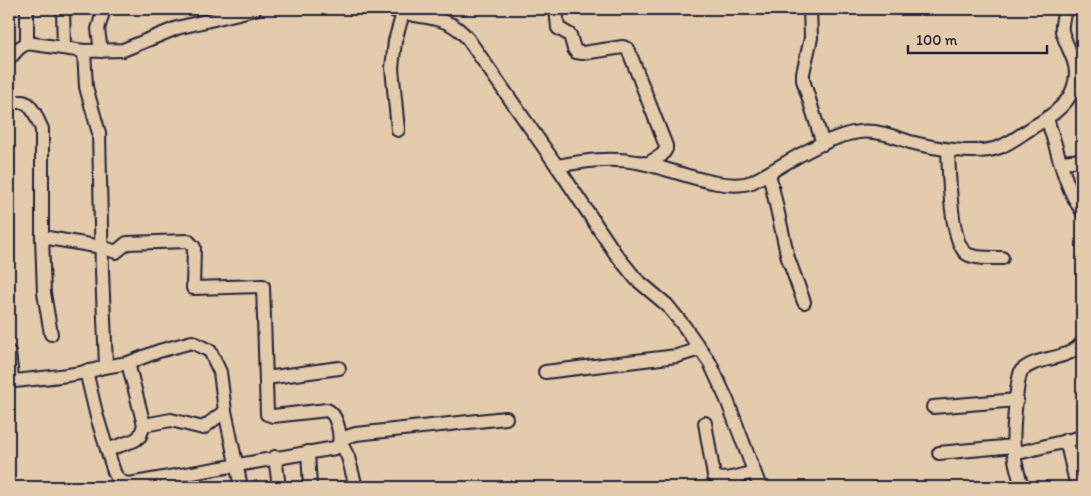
<svg xmlns="http://www.w3.org/2000/svg" width="1091" height="496" font-family="Itim,sans-serif">
<rect width="100%" height="100%" fill="#e3cbab"/>
<filter id="ink" filterUnits="userSpaceOnUse"><feTurbulence type="fractalNoise" baseFrequency=".02" numOctaves="2"/><feDisplacementMap in="SourceGraphic" scale="10" xChannelSelector="R" yChannelSelector="G"/><feConvolveMatrix kernelMatrix="1 2 1 2 8 2 1 2 1" color-interpolation-filters="sRGB"/></filter>
<g filter="url(#ink)">
<g fill="none" stroke-linecap="round" stroke-linejoin="round">
<g stroke="#22223b" stroke-width="16">
<g id="minor">
<path d="M27 9V43"/>
<path d="M63 9 64 48"/>
<path d="M390 9C419 20 447 12 468 39L557 166 615 253 636 279 667 305 684 326 710 363 727 400 760 487"/>
<path d="M556 9 558 28 570 35 574 49 576 52 583 53 623 47 628 49 666 146V149L662 155 647 164"/>
<path d="M810 9 811 38 803 73V80L823 144"/>
<path d="M101 51 98 29 104 9"/>
<path d="M9 59 19 48 27 43 84 51 123 50 177 28 255 9"/>
<path d="M9 102H23L28 104 34 112 42 129V237L102 247 116 252 127 243 188 241 194 247 193 288 263 286 267 414 273 416 327 410C337 414 341 434 339 444L335 448 129 484C121 483 117 479 114 472L97 417 86 371"/>
<path d="M1047 119C1058 149 1063 184 1082 211"/>
<path d="M398 130 392 68 395 41 403 13"/>
<path d="M948 150C949 170 950 244 967 254 976 259 992 258 1002 258"/>
<path d="M1061 162 1082 160"/>
<path d="M557 166C584 161 610 157 637 162 669 167 722 193 752 182 783 166 825 136 859 132 877 130 893 136 910 142 933 148 978 156 1000 147 1012 142 1022 134 1033 127 1048 118 1067 106 1073 89 1082 64 1068 53 1062 31 1061 24 1064 15 1065 9"/>
<path d="M769 173 788 258 804 302"/>
<path d="M42 237 44 293 51 334"/>
<path d="M9 352 12 378 15 381C32 379 96 374 106 365L102 272 99 133 86 87 84 51"/>
<path d="M104 367 128 363 159 351 192 342 210 351 220 372 225 411 203 428 171 420 144 425"/>
<path d="M545 372 677 356 700 349"/>
<path d="M266 378 339 368"/>
<path d="M933 407 1017 400"/>
<path d="M225 411 241 487"/>
<path d="M705 423 714 476C723 483 743 475 753 472"/>
<path d="M340 439 356 434 506 418"/>
<path d="M1066 440 1077 487"/>
<path d="M340 441 348 457 356 487"/>
<path d="M107 450 135 440 140 436 144 425 128 363"/>
<path d="M308 452 310 487"/>
<path d="M939 453 1014 446"/>
<path d="M1014 454 1082 437"/>
<path d="M275 457 279 487"/>
<path d="M1022 487C1019 476 1015 464 1014 453 1012 437 1016 385 1021 371 1038 355 1066 362 1082 343"/>
</g>
</g>
<use href="#minor" stroke="#e3cbab" stroke-width="12"/>
</g>
</g>
<rect width="1091" height="496" fill="none" stroke="#e3cbab" stroke-width="30"/>
<rect x="15" y="15" width="1061" height="466" fill="none" stroke="#22223b" stroke-width="2" filter="url(#ink)"/>
<path d="M908 45v8h139v-8" fill="none" stroke="#22223b" stroke-width="2.5"/>
<text x="916" y="45" font-size="15" fill="#22223b" stroke="#e3cbab" stroke-width="4" paint-order="stroke">100 m</text>
</svg>
